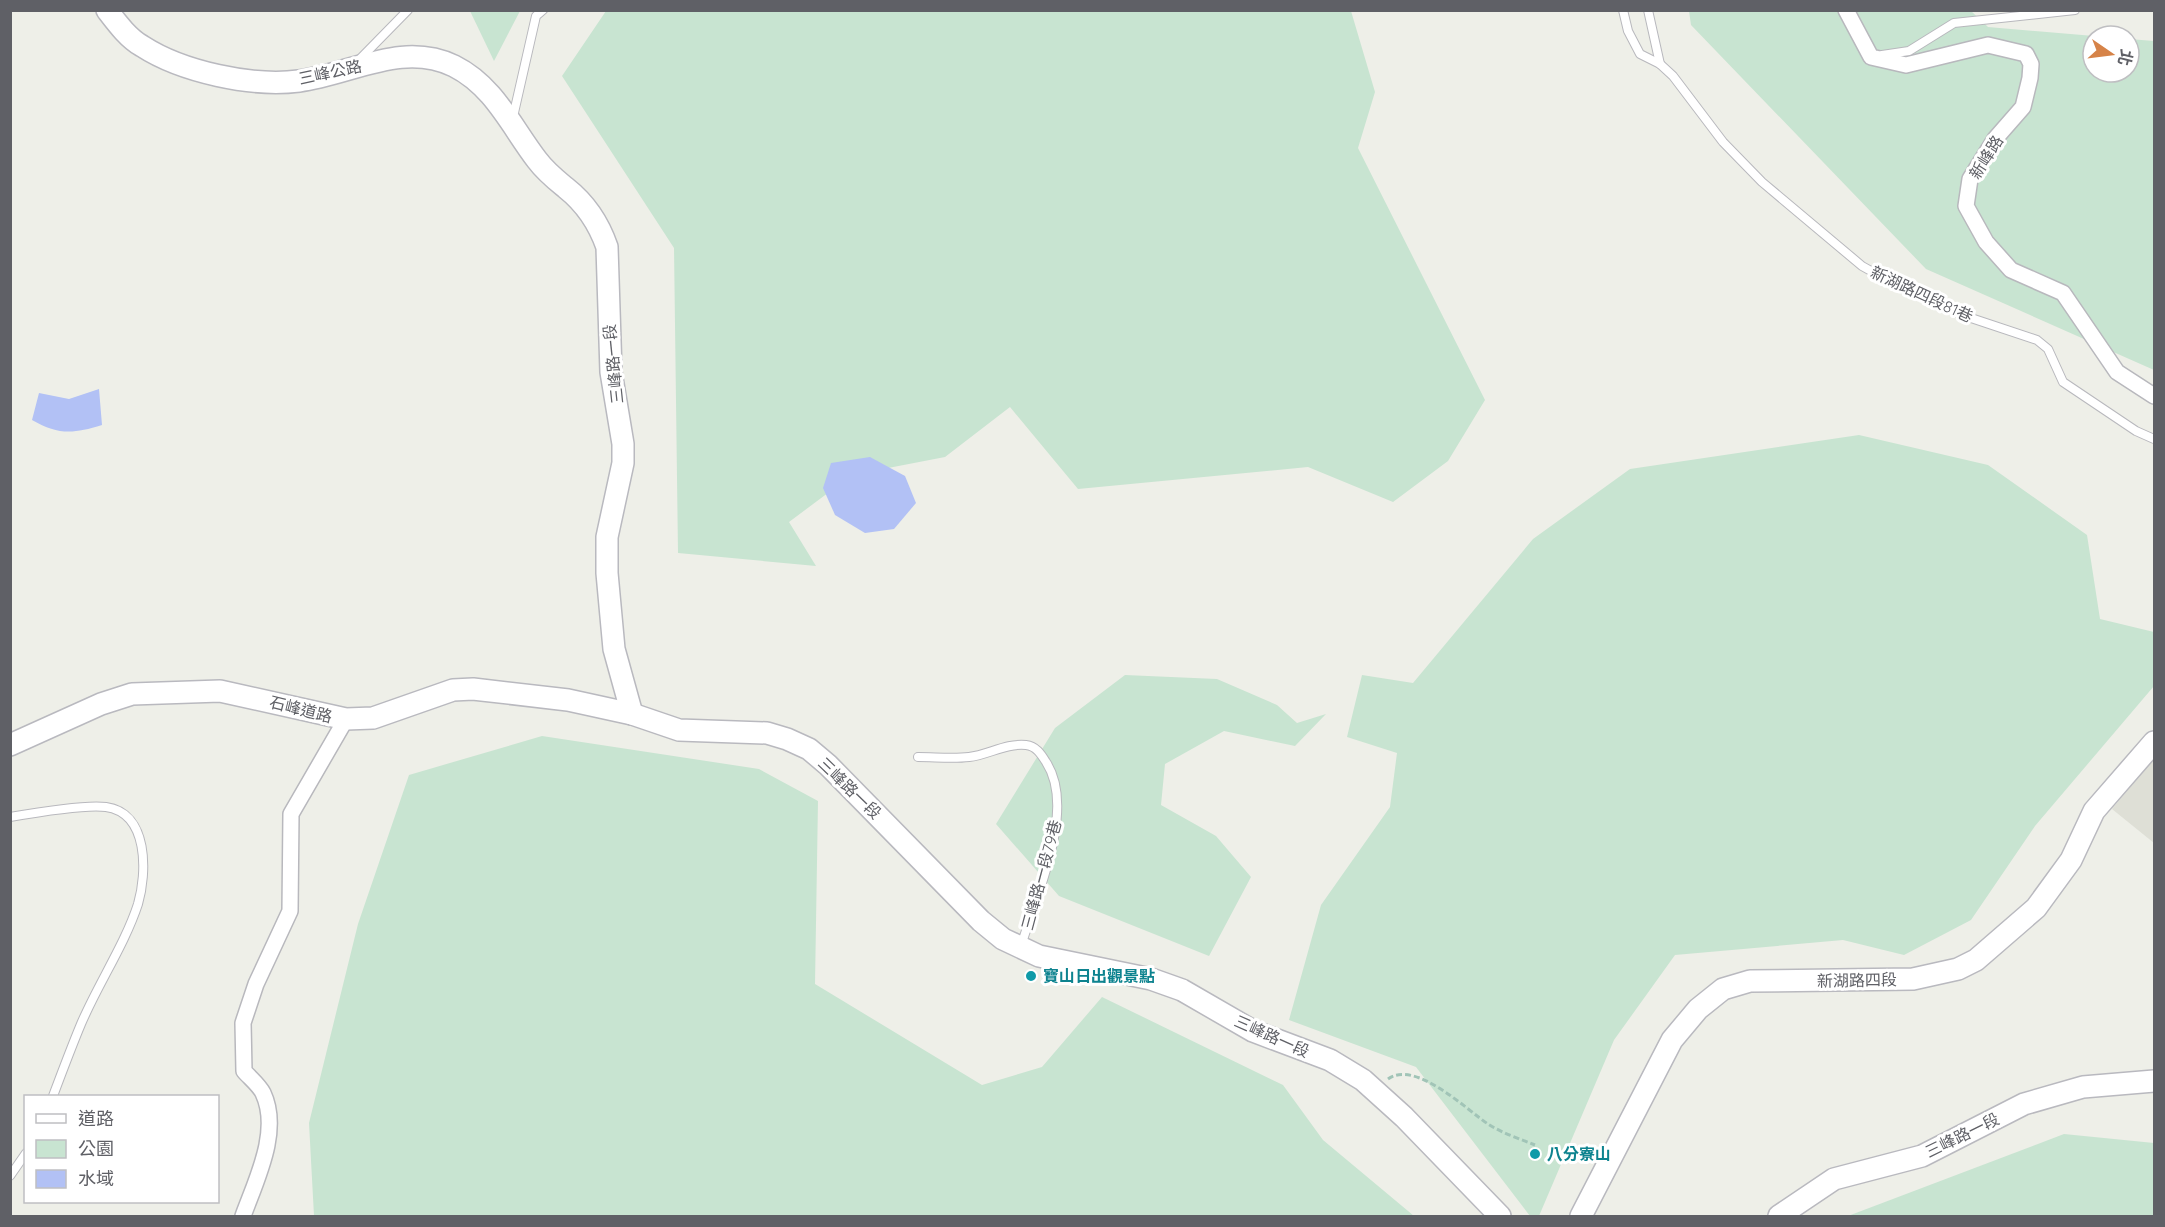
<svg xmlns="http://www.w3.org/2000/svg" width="2165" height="1227" font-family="Quicksand,'Noto Sans TC',sans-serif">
<rect width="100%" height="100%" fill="#eeefe8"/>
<path fill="#dedfd6" d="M2154 758V843L2112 809Z"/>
<g fill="#c8e4d1">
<path d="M470 11H520L494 61Z"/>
<path d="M606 11H1351L1375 92 1358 148 1485 400 1448 461 1393 502 1308 467 1078 489 1010 407 945 457 852 475 789 522 816 566 678 553 674 248 562 76Z"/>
<path d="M1689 11H1971L1988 27 2094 36 2093 72H2129V39L2154 41V370L1926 269 1691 25Z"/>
<path d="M1859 435 1988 465 2087 535 2100 619 2154 632V686L2035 826 1971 920 1904 955 1843 940 1675 955 1614 1040 1539 1216H1530L1416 1067 1289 1020 1321 905 1390 807 1397 753 1347 737 1362 675 1413 683 1533 539 1630 469Z"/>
<path d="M1125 675 1217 679 1277 705 1297 723 1326 714 1295 746 1224 731 1165 764 1161 805 1216 836 1251 877 1209 956 1059 896 996 824 1055 728Z"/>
<path d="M542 736 759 769 818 801 815 984 982 1085 1042 1067 1102 997 1283 1085 1323 1140 1414 1216H314L309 1123 358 924 409 775Z"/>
<path d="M2064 1134 2154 1143V1216H1848Z"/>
</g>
<g fill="#b2c1f5">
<path d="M99 389 102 425C73 434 58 435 32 420L39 393 69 399Z"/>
<path d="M870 457 905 476 916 503 894 529 865 533 835 515 823 488 831 463Z"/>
</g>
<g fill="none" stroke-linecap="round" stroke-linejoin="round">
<g stroke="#b8b8bd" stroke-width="10">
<g id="lane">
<path d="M1623 10 1628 31 1640 54 1660 64 1673 76 1723 142 1762 182 1862 266 1905 290 1965 316 2037 340 2048 349 2063 382 2136 431 2154 439"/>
<path d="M1648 10 1660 64"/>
<path d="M1882 55 1909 51 1954 23 2075 10"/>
<path d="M358 61 408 10"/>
<path d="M513 117 536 16 543 10"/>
<path d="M918 757C935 757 953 759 969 757 988 755 1006 743 1026 745 1036 746 1041 754 1046 762 1077 809 1036 896 1021 946"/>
<path d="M10 817C33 813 85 804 106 807 149 813 147 873 138 904 125 944 98 984 81 1024 71 1048 62 1072 53 1096"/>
<path d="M10 1176 26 1153"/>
</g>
</g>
<g stroke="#b8b8bd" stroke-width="18">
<g id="street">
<path d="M1846 10 1871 57 1906 65 1988 45 2026 54 2031 64 2030 78 2023 107 1995 139 1970 179 1966 206 1986 242 2011 270 2063 293 2117 372 2154 396"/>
<path d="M243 1216C256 1180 281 1131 263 1093 259 1085 250 1078 244 1071L243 1023 256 984 290 911 291 814 346 719"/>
</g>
</g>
<g stroke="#b9b9bf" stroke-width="24">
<g id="secondary">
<path d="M107 10C117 23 128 38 142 46 182 72 252 87 299 81 352 74 402 41 454 66 494 86 511 126 537 160 546 172 555 179 566 188 585 203 599 224 607 247L611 372 623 444V463L607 537V573L614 649 632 714"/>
<path d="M10 745 101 704 132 694 220 691 346 719 373 718 453 690 473 689 568 700 632 714 679 730 767 733 787 739 809 749 828 765 981 921 1003 939 1039 956 1151 979 1182 990 1253 1031 1330 1060 1363 1080 1404 1117 1500 1216"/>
<path d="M1581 1216 1672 1040 1698 1009 1723 989 1750 981 1913 979 1958 969 1976 960 2036 908 2071 860 2094 811 2154 742"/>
<path d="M1779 1216 1834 1179 1922 1156 2024 1104 2083 1087 2154 1081"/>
</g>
</g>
<path stroke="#a1c4b7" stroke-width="3" stroke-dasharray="6 3" stroke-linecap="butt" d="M1388 1079C1415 1059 1467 1110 1488 1124 1502 1133 1520 1139 1535 1145"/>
<use href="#lane" stroke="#fff" stroke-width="8"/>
<use href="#street" stroke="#fff" stroke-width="15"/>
<use href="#secondary" stroke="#fff" stroke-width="21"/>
</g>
<g fill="#0f9aa8" stroke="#fff" stroke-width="2">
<circle cx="1031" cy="976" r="6"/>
<circle cx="1535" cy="1154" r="6"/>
</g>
<g text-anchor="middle" stroke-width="6" stroke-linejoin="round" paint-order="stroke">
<g font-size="16" fill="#5f6066" stroke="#fff">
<text transform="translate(330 72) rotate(-12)" y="6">三峰公路</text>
<text transform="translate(1986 157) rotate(-58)" y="6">新峰路</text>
<text transform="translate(1922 294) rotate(25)" y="6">新湖路四段81巷</text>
<text transform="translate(613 364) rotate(-96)" y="6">三峰路一段</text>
<text transform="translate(301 709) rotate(14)" y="6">石峰道路</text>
<text transform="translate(850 788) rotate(44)" y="6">三峰路一段</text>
<text transform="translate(1041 875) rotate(-75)" y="6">三峰路一段79巷</text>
<text transform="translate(1857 980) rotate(-1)" y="6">新湖路四段</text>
<text transform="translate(1272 1036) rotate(24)" y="6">三峰路一段</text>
<text transform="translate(1962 1135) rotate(-26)" y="6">三峰路一段</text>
</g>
<g font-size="16" font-weight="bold" fill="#0d838f" stroke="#fff" text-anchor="start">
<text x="1043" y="982">寶山日出觀景點</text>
<text x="1547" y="1160">八分寮山</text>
</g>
</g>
<rect width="2165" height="1227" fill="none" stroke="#5f6066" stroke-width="24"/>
<rect x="24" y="1095" width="195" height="108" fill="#ffffff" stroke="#bfbfc2" stroke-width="1.5"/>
<rect x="36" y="1114" width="30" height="9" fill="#ffffff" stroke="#bfbfc2" stroke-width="1.5"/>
<text x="78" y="1125" font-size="18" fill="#5f6066">道路</text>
<rect x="36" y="1140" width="30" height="18" fill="#c8e4d1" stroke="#bfbfc2" stroke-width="1.5"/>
<text x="78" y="1155" font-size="18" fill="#5f6066">公園</text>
<rect x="36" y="1170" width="30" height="18" fill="#b2c1f5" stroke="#bfbfc2" stroke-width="1.5"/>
<text x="78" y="1185" font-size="18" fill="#5f6066">水域</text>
<g transform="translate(2111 54) rotate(104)"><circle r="28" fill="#ffffff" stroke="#bfbfc2" stroke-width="1.5"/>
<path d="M0-4.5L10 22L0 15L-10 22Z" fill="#d68348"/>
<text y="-9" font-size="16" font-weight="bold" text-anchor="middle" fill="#5f6066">北</text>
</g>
</svg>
